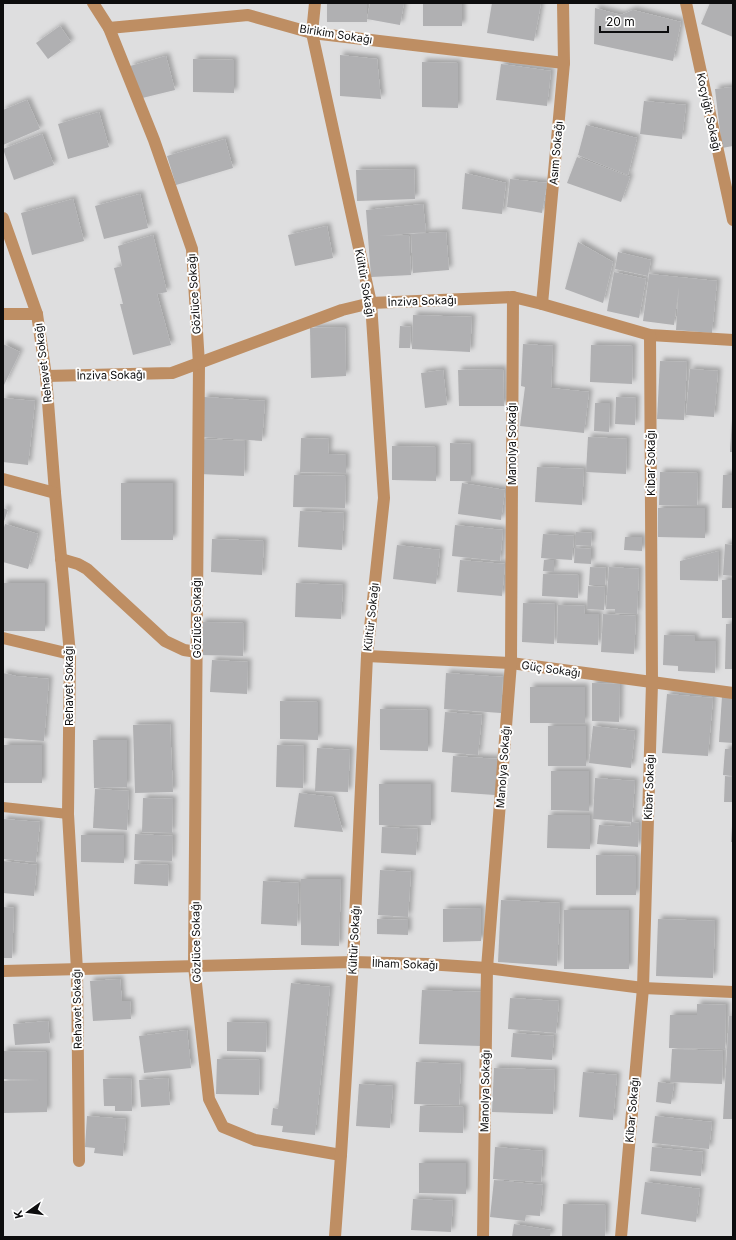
<svg xmlns="http://www.w3.org/2000/svg" width="736" height="1240" font-family="Inter,sans-serif">
<defs>
<filter id="shadow"><feDropShadow dx="3.5" dy="-3.5" stdDeviation="2" flood-color="#0004"/></filter>
</defs>
<rect width="100%" height="100%" fill="#dededf"/>
<g fill="#b0b0b2" filter="url(#shadow)">
<rect x="327" y="3" width="40" height="19"/>
<path d="M370 3H404L400 25 367 19Z"/>
<rect x="423" y="3" width="39" height="23"/>
<path d="M492 3H541L534 41 487 33Z"/>
<path d="M710 3H733V37L701 24Z"/>
<path d="M595 8 621 15 633 10 681 22 673 61 594 44Z"/>
<path d="M60 26 71 42 48 59 36 43Z"/>
<path d="M340 55 377 59 381 99 340 96Z"/>
<path d="M166 56 175 90 138 99 130 66Z"/>
<path d="M193 59 234 60V93L193 92Z"/>
<path d="M422 62 458 63V108L422 107Z"/>
<path d="M501 64 551 71 547 106 496 100Z"/>
<path d="M733 87V146L722 148 715 89Z"/>
<path d="M27 100 40 129 3 145V110Z"/>
<path d="M644 101 686 105 682 139 640 134Z"/>
<path d="M99 112 109 147 68 159 58 124Z"/>
<path d="M586 125 637 138 628 175 578 155Z"/>
<path d="M42 134 54 165 14 180 3 149Z"/>
<path d="M225 139 233 168 176 185 167 156Z"/>
<path d="M577 157 630 177 621 202 567 183Z"/>
<path d="M414 169 415 199 357 201 356 170Z"/>
<path d="M465 173 506 183 502 214 462 209Z"/>
<path d="M510 179 547 183 542 213 507 207Z"/>
<path d="M140 194 148 228 104 239 95 206Z"/>
<path d="M73 199 84 241 32 255 21 213Z"/>
<path d="M423 204 426 232 379 236 409 235 411 275 371 277 366 210Z"/>
<path d="M327 226 333 258 295 266 288 235Z"/>
<path d="M446 232 449 270 413 273 411 234Z"/>
<path d="M153 235 167 292 157 294 171 345 133 355 120 304H123L114 268 122 266 118 246Z"/>
<path d="M578 242 613 262 603 303 565 289Z"/>
<path d="M618 252 651 260 648 276 615 269Z"/>
<path d="M614 272 646 279 639 318 607 311Z"/>
<path d="M649 274 717 281 712 333 676 330 679 286 674 325 643 321Z"/>
<path d="M413 315 472 317 470 352 412 349Z"/>
<path d="M400 326 411 327 410 348H399Z"/>
<path d="M345 327 346 376 311 378 310 328Z"/>
<path d="M3 344 20 352 3 387Z"/>
<path d="M523 344 553 346 551 388 589 392 584 433 520 426 525 387 521 386Z"/>
<path d="M591 345 633 346 632 384 590 382Z"/>
<path d="M660 361 687 362 684 420 657 419Z"/>
<path d="M503 369 504 406H459L458 370Z"/>
<path d="M690 369 718 371 714 417 686 415Z"/>
<path d="M443 370 447 405 425 408 421 373Z"/>
<path d="M204 397 265 401 262 441 202 437Z"/>
<path d="M616 397 636 398 635 425 615 424Z"/>
<path d="M3 398 35 401 28 465 3 462Z"/>
<path d="M595 403H610L609 432 594 431Z"/>
<path d="M732 419H733V452H730Z"/>
<path d="M588 437 627 439 626 474 586 472Z"/>
<path d="M301 438 329 439 328 454 346 455V473L300 472Z"/>
<path d="M201 439 245 441 244 476 200 474Z"/>
<path d="M450 443 471 444V481H450Z"/>
<path d="M392 446 436 447V481L392 480Z"/>
<path d="M537 467 584 469 582 505 535 502Z"/>
<path d="M660 472 698 473 697 506 659 505Z"/>
<path d="M294 475 346 476 345 508 293 507Z"/>
<path d="M723 475H733V508H722Z"/>
<rect x="121" y="483" width="52" height="57"/>
<path d="M462 483 505 490 501 520 458 514Z"/>
<path d="M3 508 8 510 3 524Z"/>
<path d="M658 508H705V538L658 537Z"/>
<path d="M300 511 344 513 342 550 298 547Z"/>
<path d="M5 524 38 534 28 569 3 562V531Z"/>
<path d="M455 525 503 530 500 561 452 556Z"/>
<path d="M576 532 592 533 591 546 576 545Z"/>
<path d="M543 534 574 536 572 560 541 558Z"/>
<path d="M625 537H642V551L624 550Z"/>
<path d="M212 539 264 541 262 575 211 572Z"/>
<path d="M725 544 733 545V576L723 575Z"/>
<path d="M397 545 440 550 436 584 393 579Z"/>
<path d="M575 548 591 549V564L574 563Z"/>
<path d="M719 551 718 581 680 580V561Z"/>
<path d="M460 560 505 564 502 596 457 592Z"/>
<path d="M544 560H554V572L543 571Z"/>
<path d="M590 567 606 568 605 585H589Z"/>
<path d="M609 567 639 569 637 614 615 613V609H606Z"/>
<path d="M543 574 579 575 578 598 542 596Z"/>
<rect x="722" y="580" width="11" height="38"/>
<rect x="3" y="583" width="42" height="48"/>
<path d="M296 583 343 585 341 619 295 617Z"/>
<path d="M588 586 605 587 604 610 587 609Z"/>
<path d="M523 603 555 604 554 644 522 642Z"/>
<path d="M558 605 585 606 584 614H599L598 645 557 643Z"/>
<path d="M603 614 636 616 634 654 601 652Z"/>
<path d="M201 622 244 623 243 656 200 655Z"/>
<path d="M726 624H733V669H725Z"/>
<path d="M664 635 695 636V641H716L715 673 678 671V666L663 665Z"/>
<path d="M212 660 248 662 247 694 210 692Z"/>
<path d="M3 673 16 676 49 679 44 741 3 738Z"/>
<path d="M446 673 503 677 501 713 444 709Z"/>
<path d="M592 683 620 684 619 722 592 721Z"/>
<rect x="530" y="687" width="55" height="36"/>
<path d="M667 694 713 698 708 756 662 753Z"/>
<path d="M722 696 733 697V743L719 742Z"/>
<path d="M280 701 318 702V740L280 739Z"/>
<path d="M380 709 428 710V751L380 750Z"/>
<path d="M445 712 482 715 478 755 442 752Z"/>
<path d="M170 724 173 792 135 793 133 725Z"/>
<rect x="548" y="726" width="38" height="40"/>
<path d="M593 726 635 731 631 768 589 763Z"/>
<path d="M93 740H127V787L94 788Z"/>
<rect x="4" y="745" width="38" height="38"/>
<path d="M277 745 304 746 303 788 276 787Z"/>
<path d="M317 748 350 750 348 792 315 791Z"/>
<path d="M725 749H733V776L723 775Z"/>
<path d="M453 756 498 759 495 795 451 792Z"/>
<path d="M551 771H589V811L551 810Z"/>
<path d="M725 776 733 777V802H724Z"/>
<path d="M595 778 635 781 632 822 639 823 638 847 597 844 599 825 630 827 631 822 593 819Z"/>
<rect x="379" y="784" width="52" height="41"/>
<path d="M95 789 129 791 127 830 93 828Z"/>
<path d="M299 793 333 797 343 832 294 827Z"/>
<path d="M143 798 173 799 172 833 142 832Z"/>
<path d="M548 815H590V849L547 848Z"/>
<path d="M3 819 40 822 36 862 3 859Z"/>
<path d="M732 826H733V842H731Z"/>
<path d="M382 827 418 829 416 855 381 853Z"/>
<path d="M135 834 173 836 172 861 134 860Z"/>
<path d="M81 835H124V863L81 862Z"/>
<path d="M596 855 636 856V895H596Z"/>
<path d="M3 861 37 865 34 896 3 893Z"/>
<path d="M135 864 169 865 168 886 134 884Z"/>
<path d="M380 870 411 872 408 917 378 915Z"/>
<path d="M301 879H341L339 946 301 945Z"/>
<path d="M263 881 299 883 297 926 261 924Z"/>
<path d="M501 900 560 903 557 966 498 962Z"/>
<path d="M3 907 14 908 12 958H3Z"/>
<path d="M481 908V941L443 942V909Z"/>
<rect x="564" y="910" width="65" height="59"/>
<path d="M377 919 408 920V935L377 934Z"/>
<path d="M658 919 715 921 713 978 656 976Z"/>
<path d="M120 979 122 1001H130L131 1019 93 1021 90 981Z"/>
<path d="M291 983 330 987 315 1135 282 1132 283 1126 271 1125 273 1108 278 1109Z"/>
<path d="M422 990 483 992 481 1046 419 1044Z"/>
<path d="M510 998 559 1001 556 1033 508 1029Z"/>
<path d="M697 1004 726 1005 725 1049 669 1048 670 1015H697Z"/>
<path d="M729 1016H733V1119H723Z"/>
<path d="M48 1021 50 1043 15 1045 13 1024Z"/>
<path d="M227 1022 267 1023 266 1052 227 1051Z"/>
<path d="M187 1030 191 1068 144 1073 139 1036Z"/>
<path d="M513 1033 554 1036 552 1060 511 1057Z"/>
<path d="M672 1049 723 1051 722 1084 670 1082Z"/>
<path d="M3 1051 47 1052V1112L3 1113V1081L40 1080 3 1079Z"/>
<path d="M217 1059 260 1060 259 1095 216 1094Z"/>
<path d="M416 1062 461 1064 459 1105 414 1104Z"/>
<path d="M494 1068 555 1070 553 1114 492 1112Z"/>
<path d="M583 1072 617 1075 613 1120 579 1117Z"/>
<path d="M131 1078 132 1111H115V1106H104L103 1079Z"/>
<path d="M168 1078 170 1105 141 1107 139 1080Z"/>
<path d="M658 1082 674 1084 671 1104 656 1102Z"/>
<path d="M359 1084 393 1086 390 1128 356 1126Z"/>
<path d="M420 1106 464 1107 463 1133 419 1132Z"/>
<path d="M87 1116 126 1119 123 1156 94 1153 95 1148 85 1147Z"/>
<path d="M655 1116 712 1122 709 1149 652 1143Z"/>
<path d="M495 1147 543 1151 541 1182 493 1179Z"/>
<path d="M652 1147 703 1152 701 1176 650 1171Z"/>
<path d="M419 1163H466V1194L419 1193Z"/>
<path d="M494 1180 543 1185 540 1216 526 1215 525 1221 490 1217Z"/>
<path d="M645 1182 700 1189 696 1222 641 1214Z"/>
<path d="M413 1199 453 1201 451 1232 411 1230Z"/>
<path d="M563 1204 606 1205 605 1237H562Z"/>
<path d="M514 1224 551 1230 550 1237H512Z"/>
</g>
<g fill="none" stroke-linecap="round" stroke-linejoin="round">
<path stroke="#be8e63" stroke-width="10" d="M3 807 68 814"/>
<g stroke="#be8e63" stroke-width="12">
<path d="M93 3 109 28 154 140 192 249 199 364 194 966 209 1099 223 1127 255 1140 341 1155"/>
<path d="M315 3 312 33 371 303 384 498 367 656 353 962 341 1155 335 1237"/>
<path d="M686 3 733 220"/>
<path d="M109 28 248 15 312 33 564 63"/>
<path d="M3 218 37 314 46 376 55 493 70 654 68 814 77 970 79 1161"/>
<path d="M542 304 564 63 563 3"/>
<path d="M3 314H37"/>
<path d="M46 376 172 373 342 310 371 303 513 297 542 304 650 335 733 340"/>
<path d="M3 479 55 493"/>
<path d="M61 559 78 564 87 569 165 641 184 650 197 652"/>
<path d="M3 638 70 654"/>
<path d="M367 656 511 663 733 693"/>
<path d="M3 971 353 962 427 964 487 968 643 988 733 992"/>
<path d="M483 1237 487 968 511 663 513 297"/>
<path d="M621 1237 643 988 652 683 650 335"/>
</g>
</g>
<g text-anchor="middle" stroke-width="4" stroke-linejoin="round" paint-order="stroke">
<g font-size="11" fill="#0d0d0e" stroke="#fff">
<text transform="translate(336 34) rotate(9)" y="4">Birikim Sokağı</text>
<text transform="translate(709 112) rotate(78)" y="4">Koçyiğit Sokağı</text>
<text transform="translate(556 153) rotate(-85)" y="4">Asım Sokağı</text>
<text transform="translate(365 283) rotate(80)" y="4">Kültür Sokağı</text>
<text transform="translate(194 294) rotate(-94)" y="4">Gözlüce Sokağı</text>
<text transform="translate(422 301) rotate(-2)" y="4">İnziva Sokağı</text>
<text transform="translate(43 363) rotate(-97)" y="4">Rehavet Sokağı</text>
<text transform="translate(111 375) rotate(-1)" y="4">İnziva Sokağı</text>
<text transform="translate(512 444) rotate(-90)" y="4">Manolya Sokağı</text>
<text transform="translate(651 463) rotate(-90)" y="4">Kibar Sokağı</text>
<text transform="translate(371 617) rotate(-84)" y="4">Kültür Sokağı</text>
<text transform="translate(197 618) rotate(-90)" y="4">Gözlüce Sokağı</text>
<text transform="translate(551 669) rotate(8)" y="4">Güç Sokağı</text>
<text transform="translate(69 686) rotate(-90)" y="4">Rehavet Sokağı</text>
<text transform="translate(503 767) rotate(-86)" y="4">Manolya Sokağı</text>
<text transform="translate(649 787) rotate(-88)" y="4">Kibar Sokağı</text>
<text transform="translate(354 940) rotate(-87)" y="4">Kültür Sokağı</text>
<text transform="translate(196 942) rotate(-91)" y="4">Gözlüce Sokağı</text>
<text transform="translate(405 964) rotate(2)" y="4">İlham Sokağı</text>
<text transform="translate(77 1009) rotate(-91)" y="4">Rehavet Sokağı</text>
<text transform="translate(485 1091) rotate(-89)" y="4">Manolya Sokağı</text>
<text transform="translate(632 1110) rotate(-85)" y="4">Kibar Sokağı</text>
</g>
</g>
<rect width="736" height="1240" fill="none" stroke="#0d0d0e" stroke-width="8"/>
<g transform="translate(28 1212) rotate(256)" stroke="#ffffff" stroke-width="3" paint-order="stroke">
<path d="M0-3L7 15L0 10L-7 15Z" fill="#0d0d0e"/>
<text y="-6" font-size="11" font-weight="bold" text-anchor="middle" fill="#0d0d0e">K</text>
</g>
<path d="M600 26v6h68v-6" fill="none" stroke="#0d0d0e" stroke-width="2"/>
<text x="606" y="26" font-size="12" fill="#0d0d0e" stroke="#ffffff" stroke-width="3" paint-order="stroke">20 m</text>
</svg>
